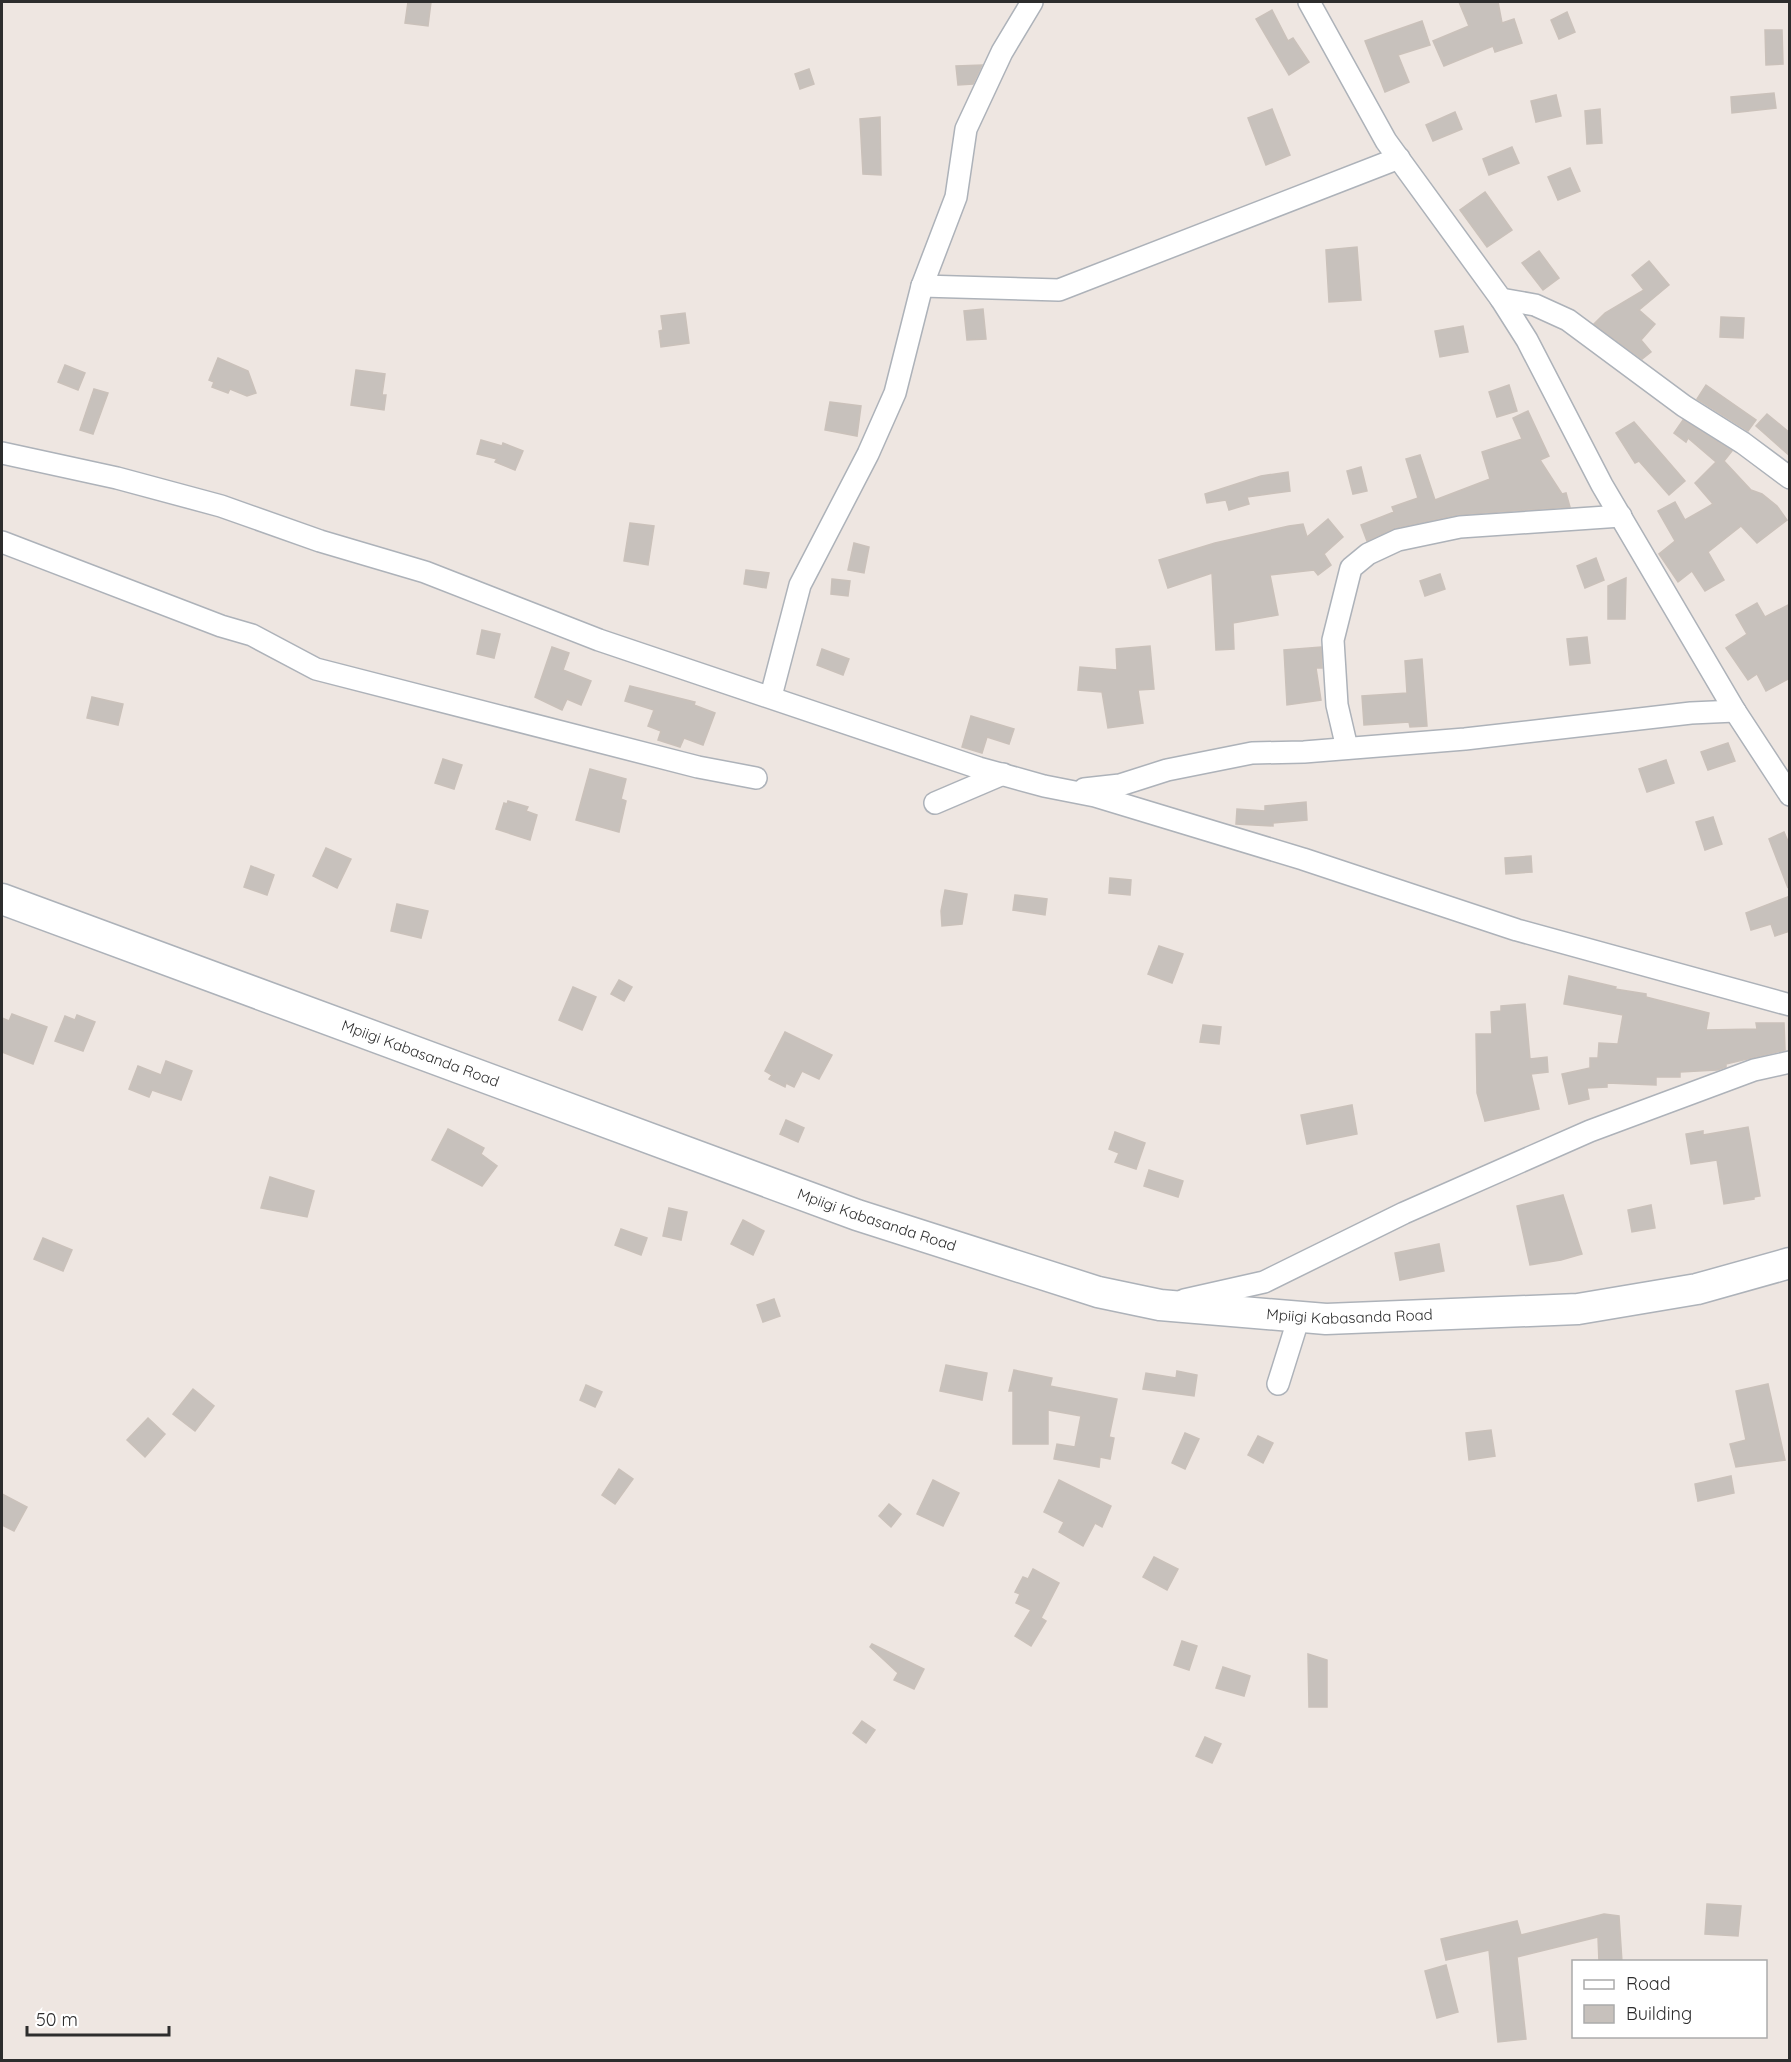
<svg xmlns="http://www.w3.org/2000/svg" width="1791" height="2062" font-family="Quicksand,sans-serif">
<rect width="100%" height="100%" fill="#eee6e1"/>
<g fill="#c7c1bc" stroke="#cac1ba" stroke-width="1.5">
<path d="M408 2H431L428 26 405 23Z"/>
<path d="M1459 2H1498L1502 23 1514 19 1522 43 1495 52 1493 46 1444 66 1433 41 1469 26Z"/>
<path d="M1272 10 1288 41 1293 38 1309 62 1289 75 1256 19Z"/>
<path d="M1567 12 1575 32 1559 39 1551 20Z"/>
<path d="M1422 21 1430 45 1398 55 1409 82 1385 92 1365 41Z"/>
<path d="M1765 30H1782L1783 64 1766 65Z"/>
<path d="M982 65 973 84 958 85 956 66Z"/>
<path d="M809 69 814 84 800 89 795 74Z"/>
<path d="M1774 93 1776 108 1732 113 1731 97Z"/>
<path d="M1556 95 1561 116 1536 122 1531 101Z"/>
<path d="M1272 109 1290 155 1266 165 1248 118Z"/>
<path d="M1600 109 1602 143 1587 144 1585 111Z"/>
<path d="M1455 112 1462 129 1433 141 1426 125Z"/>
<path d="M880 117 881 175 863 174 860 119Z"/>
<path d="M1512 147 1519 163 1489 175 1483 159Z"/>
<path d="M1570 168 1580 191 1558 200 1548 177Z"/>
<path d="M1485 192 1512 230 1487 247 1460 210Z"/>
<path d="M1357 247 1361 300 1329 302 1326 250Z"/>
<path d="M1539 251 1559 278 1543 290 1522 263Z"/>
<path d="M1649 261 1669 285 1639 310 1655 324 1641 340 1651 352 1642 359 1594 324 1605 313 1644 290 1632 275Z"/>
<path d="M983 309 986 339 967 340 964 311Z"/>
<path d="M685 313 689 343 661 347 659 331 663 330 661 316Z"/>
<path d="M1721 317 1744 318 1743 338 1720 337Z"/>
<path d="M1463 326 1468 352 1440 357 1435 331Z"/>
<path d="M218 358 248 371 256 393 247 396 230 389 228 393 212 387 214 382 209 380Z"/>
<path d="M65 365 85 373 78 390 58 382Z"/>
<path d="M356 370 385 374 382 395H386L384 410 351 405Z"/>
<path d="M1509 385 1517 411 1497 417 1489 392Z"/>
<path d="M1706 385 1756 420 1748 431 1697 399Z"/>
<path d="M94 389 108 393 93 434 80 430Z"/>
<path d="M830 402 861 406 857 436 825 430Z"/>
<path d="M1528 411 1549 456 1540 460 1562 494 1566 493 1570 507 1457 515 1395 528 1367 541 1361 525 1394 512 1392 507 1418 498 1406 459 1420 455 1435 500 1490 479 1482 452 1522 439 1513 418Z"/>
<path d="M1767 414 1790 433V456L1756 426Z"/>
<path d="M1683 420 1732 451 1724 461 1751 490 1762 494 1777 506 1787 520 1757 543 1741 526 1708 552 1724 580 1705 591 1692 571 1678 582 1659 554 1675 541 1658 511 1675 502 1685 520 1713 504 1695 483 1716 462 1688 438 1686 442 1674 433Z"/>
<path d="M1634 422 1685 481 1669 495 1639 461 1635 463 1616 433Z"/>
<path d="M481 440 502 446 503 443 523 451 515 470 495 462 497 459 477 454Z"/>
<path d="M1361 467 1367 491 1353 494 1347 471Z"/>
<path d="M1288 472 1290 491 1247 497 1249 504 1229 510 1226 500 1207 503 1205 494 1261 476Z"/>
<path d="M1328 519 1343 537 1324 554 1331 565 1318 575 1314 570 1270 575 1278 615 1233 623 1234 649 1216 650 1212 573 1168 588 1159 560 1215 543 1289 526 1303 524 1307 537Z"/>
<path d="M630 523 654 526 648 565 624 561Z"/>
<path d="M854 543 869 547 864 573 848 570Z"/>
<path d="M1596 558 1604 580 1585 588 1577 566Z"/>
<path d="M746 570 769 573 766 588 744 584Z"/>
<path d="M1440 574 1445 589 1425 596 1420 581Z"/>
<path d="M1626 578 1625 619H1608V586Z"/>
<path d="M832 579 850 581 848 596 831 594Z"/>
<path d="M1757 603 1765 617 1790 604V678L1766 691 1757 674 1748 680 1726 648 1747 634 1736 615Z"/>
<path d="M482 630 500 634 494 658 477 654Z"/>
<path d="M1587 637 1590 663 1570 665 1567 639Z"/>
<path d="M1150 646 1154 689 1138 690 1143 723 1108 728 1102 692 1078 690 1080 667 1117 670 1116 649Z"/>
<path d="M552 647 569 653 563 670 591 681 581 705 567 699 562 710 535 697Z"/>
<path d="M1321 647 1322 668H1316L1321 700 1287 705 1284 650Z"/>
<path d="M822 649 849 659 843 675 817 665Z"/>
<path d="M1422 659 1427 726 1410 727 1409 722 1364 725 1362 696 1407 693 1405 661Z"/>
<path d="M630 686 695 702 694 705 715 713 703 745 684 738 680 747 658 740 661 731 648 726 654 710 625 701Z"/>
<path d="M92 697 123 704 118 725 87 718Z"/>
<path d="M971 716 1014 729 1009 744 987 737 982 753 962 747Z"/>
<path d="M1728 743 1735 761 1708 770 1701 752Z"/>
<path d="M443 759 462 765 454 789 435 783Z"/>
<path d="M1666 760 1674 783 1647 792 1639 769Z"/>
<path d="M590 769 626 779 621 799 626 801 619 832 576 820Z"/>
<path d="M508 801 528 807 526 811 537 815 530 840 496 829 504 803 507 804Z"/>
<path d="M1306 802 1307 820 1273 823V826L1236 824 1237 809 1265 811V806Z"/>
<path d="M1713 817 1722 844 1705 850 1696 822Z"/>
<path d="M1784 832 1790 846 1788 888 1769 839Z"/>
<path d="M326 848 351 859 337 888 313 876Z"/>
<path d="M1531 856 1532 872 1506 874 1505 858Z"/>
<path d="M251 866 274 875 267 895 244 887Z"/>
<path d="M1110 878 1131 880 1130 895 1109 893Z"/>
<path d="M945 890 967 894 962 924 942 926 941 911Z"/>
<path d="M1015 895 1047 899 1045 915 1013 910Z"/>
<path d="M1790 896V931L1775 936 1771 924 1751 930 1746 913Z"/>
<path d="M397 904 428 911 421 938 391 931Z"/>
<path d="M1159 946 1183 954 1172 983 1148 974Z"/>
<path d="M1569 976 1616 987 1615 989 1646 994V997L1709 1013 1706 1030 1757 1029 1756 1023H1784L1785 1050 1726 1064V1067L1717 1070 1680 1072V1077H1656V1085L1607 1083V1087L1587 1088 1589 1099 1569 1104 1562 1074 1590 1068V1058H1598L1599 1043 1618 1044 1623 1015 1564 1004Z"/>
<path d="M619 980 632 987 624 1001 611 994Z"/>
<path d="M573 987 596 997 582 1030 559 1020Z"/>
<path d="M1525 1004 1530 1059 1547 1057 1548 1072 1531 1074 1539 1109 1485 1121 1477 1093 1476 1034H1492L1491 1012 1501 1011V1006Z"/>
<path d="M12 1014 47 1027 33 1064 2 1052V1018L9 1021Z"/>
<path d="M77 1015 95 1022 83 1051 55 1041 65 1016 75 1020Z"/>
<path d="M1203 1025 1221 1027 1219 1044 1200 1042Z"/>
<path d="M785 1032 832 1055 819 1079 802 1071 794 1087 786 1083 785 1087 769 1079 772 1075 765 1071Z"/>
<path d="M166 1061 192 1071 181 1100 152 1090 149 1097 129 1089 138 1066 161 1075Z"/>
<path d="M1352 1105 1357 1134 1307 1144 1301 1115Z"/>
<path d="M786 1120 804 1128 798 1142 780 1134Z"/>
<path d="M1748 1127 1760 1196 1754 1197V1199L1724 1204 1717 1160 1691 1164 1686 1134 1703 1131V1135Z"/>
<path d="M448 1129 484 1148 481 1154 497 1166 482 1186 432 1160Z"/>
<path d="M1115 1132 1145 1143 1136 1169 1115 1162 1119 1153 1109 1149Z"/>
<path d="M1149 1170 1183 1181 1178 1197 1144 1186Z"/>
<path d="M270 1177 314 1191 307 1217 261 1208Z"/>
<path d="M1563 1195 1582 1254 1561 1260 1530 1265 1517 1206Z"/>
<path d="M1651 1205 1655 1228 1632 1232 1628 1210Z"/>
<path d="M669 1208 687 1212 681 1240 663 1236Z"/>
<path d="M743 1220 764 1231 753 1255 731 1244Z"/>
<path d="M621 1229 647 1238 641 1255 615 1245Z"/>
<path d="M43 1238 72 1250 63 1271 34 1259Z"/>
<path d="M1439 1244 1444 1271 1400 1280 1395 1253Z"/>
<path d="M774 1299 780 1316 763 1322 757 1305Z"/>
<path d="M946 1365 987 1373 982 1400 940 1391Z"/>
<path d="M1014 1370 1052 1378 1050 1386 1117 1399 1109 1437 1114 1438 1110 1459 1100 1457 1099 1467 1054 1459 1057 1444 1075 1447 1081 1416 1048 1410V1444H1013V1391H1009Z"/>
<path d="M1177 1371 1197 1375 1194 1396 1143 1389 1146 1373 1176 1378Z"/>
<path d="M1768 1384 1785 1460 1736 1467 1730 1444 1746 1440 1736 1391Z"/>
<path d="M586 1385 602 1392 595 1407 580 1400Z"/>
<path d="M193 1389 214 1406 195 1431 173 1414Z"/>
<path d="M148 1418 165 1434 145 1457 127 1440Z"/>
<path d="M1491 1430 1495 1456 1469 1460 1466 1433Z"/>
<path d="M1185 1433 1199 1439 1185 1469 1172 1463Z"/>
<path d="M1258 1436 1273 1443 1263 1463 1248 1455Z"/>
<path d="M619 1469 633 1479 615 1504 602 1495Z"/>
<path d="M1731 1476 1734 1493 1698 1501 1695 1484Z"/>
<path d="M933 1480 959 1493 943 1526 917 1514Z"/>
<path d="M1059 1480 1111 1506 1102 1527 1095 1523 1083 1546 1059 1532 1064 1522 1044 1512Z"/>
<path d="M2 1494 27 1507 14 1531 2 1525Z"/>
<path d="M889 1504 901 1514 891 1527 879 1516Z"/>
<path d="M1154 1557 1178 1569 1167 1590 1143 1577Z"/>
<path d="M1033 1569 1059 1583 1041 1618 1046 1621 1031 1646 1015 1636 1031 1610 1016 1603 1020 1594 1015 1592 1023 1577 1028 1579Z"/>
<path d="M1182 1641 1197 1646 1189 1670 1174 1665Z"/>
<path d="M872 1644 924 1669 914 1689 894 1680 898 1673 870 1647Z"/>
<path d="M1308 1654 1327 1660V1707H1309Z"/>
<path d="M1223 1667 1250 1676 1244 1696 1216 1688Z"/>
<path d="M862 1721 875 1730 866 1743 853 1733Z"/>
<path d="M1205 1737 1221 1744 1212 1763 1196 1756Z"/>
<path d="M1707 1904 1741 1906 1738 1936 1705 1934Z"/>
<path d="M1604 1914 1619 1916 1622 1962H1599L1598 1937 1517 1957 1526 2039 1498 2042 1489 1950 1446 1960 1441 1939 1517 1921 1521 1935Z"/>
<path d="M1446 1965 1458 2012 1437 2018 1425 1971Z"/>
</g>
<g fill="none" stroke-linecap="round" stroke-linejoin="round">
<g stroke="#adb2b9" stroke-width="24">
<g id="minor">
<path d="M1309 2 1386 141 1501 299 1527 340 1602 485 1735 711 1790 795"/>
<path d="M922 286 1059 290 1399 158"/>
<path d="M1501 299 1535 305 1568 320 1684 406 1743 443 1790 478"/>
<path d="M2 453 117 478 221 506 320 541 425 572 599 640 979 768 1044 786 1095 796 1303 859 1517 930 1790 1005"/>
<path d="M2 542 221 626 252 635 316 669 698 767 756 778"/>
<path d="M771 696 800 585 868 454 895 393 922 286 956 197 966 129 1002 52 1032 2"/>
<path d="M1347 748 1337 705 1333 640 1351 568 1368 554 1398 540 1460 527 1621 516"/>
<path d="M1084 789 1120 785 1167 770 1252 753 1304 752 1465 739 1691 713 1735 711"/>
<path d="M935 803 1003 774"/>
<path d="M1184 1300 1264 1282 1404 1213 1590 1131 1754 1070 1790 1062"/>
<path d="M1278 1384 1299 1317"/>
</g>
</g>
<g stroke="#adb2b9" stroke-width="33">
<g id="secondary">
<path id="s1" d="M2 899 857 1215 1098 1292 1160 1305 1326 1319 1578 1309 1697 1289 1790 1263"/>
</g>
</g>
<use href="#minor" stroke="#fff" stroke-width="21"/>
<use href="#secondary" stroke="#fff" stroke-width="30"/>
</g>
<g text-anchor="middle" stroke-width="4.5" stroke-linejoin="round" paint-order="stroke">
<g font-size="15" fill="#2d2d2d" stroke="#fff">
<text dy="5" stroke="none"><textPath href="#s1" startOffset="446">Mpiigi Kabasanda Road</textPath></text>
<text dy="5" stroke="none"><textPath href="#s1" startOffset="932">Mpiigi Kabasanda Road</textPath></text>
<text dy="5" stroke="none"><textPath href="#s1" startOffset="1418">Mpiigi Kabasanda Road</textPath></text>
</g>
</g>
<rect width="1791" height="2062" fill="none" stroke="#2d2d2d" stroke-width="6"/>
<rect x="1572" y="1960" width="195" height="78" fill="#ffffff" stroke="#ababab" stroke-width="1.5"/>
<rect x="1584" y="1980" width="30" height="9" fill="#ffffff" stroke="#ababab" stroke-width="1.5"/>
<text x="1626" y="1990" font-size="18" fill="#2d2d2d">Road</text>
<rect x="1584" y="2005" width="30" height="18" fill="#c7c1bc" stroke="#ababab" stroke-width="1.5"/>
<text x="1626" y="2020" font-size="18" fill="#2d2d2d">Building</text>
<path d="M27 2026v9h142v-9" fill="none" stroke="#2d2d2d" stroke-width="3"/>
<text x="36" y="2026" font-size="18" fill="#2d2d2d" stroke="#ffffff" stroke-width="4.5" paint-order="stroke">50 m</text>
</svg>
